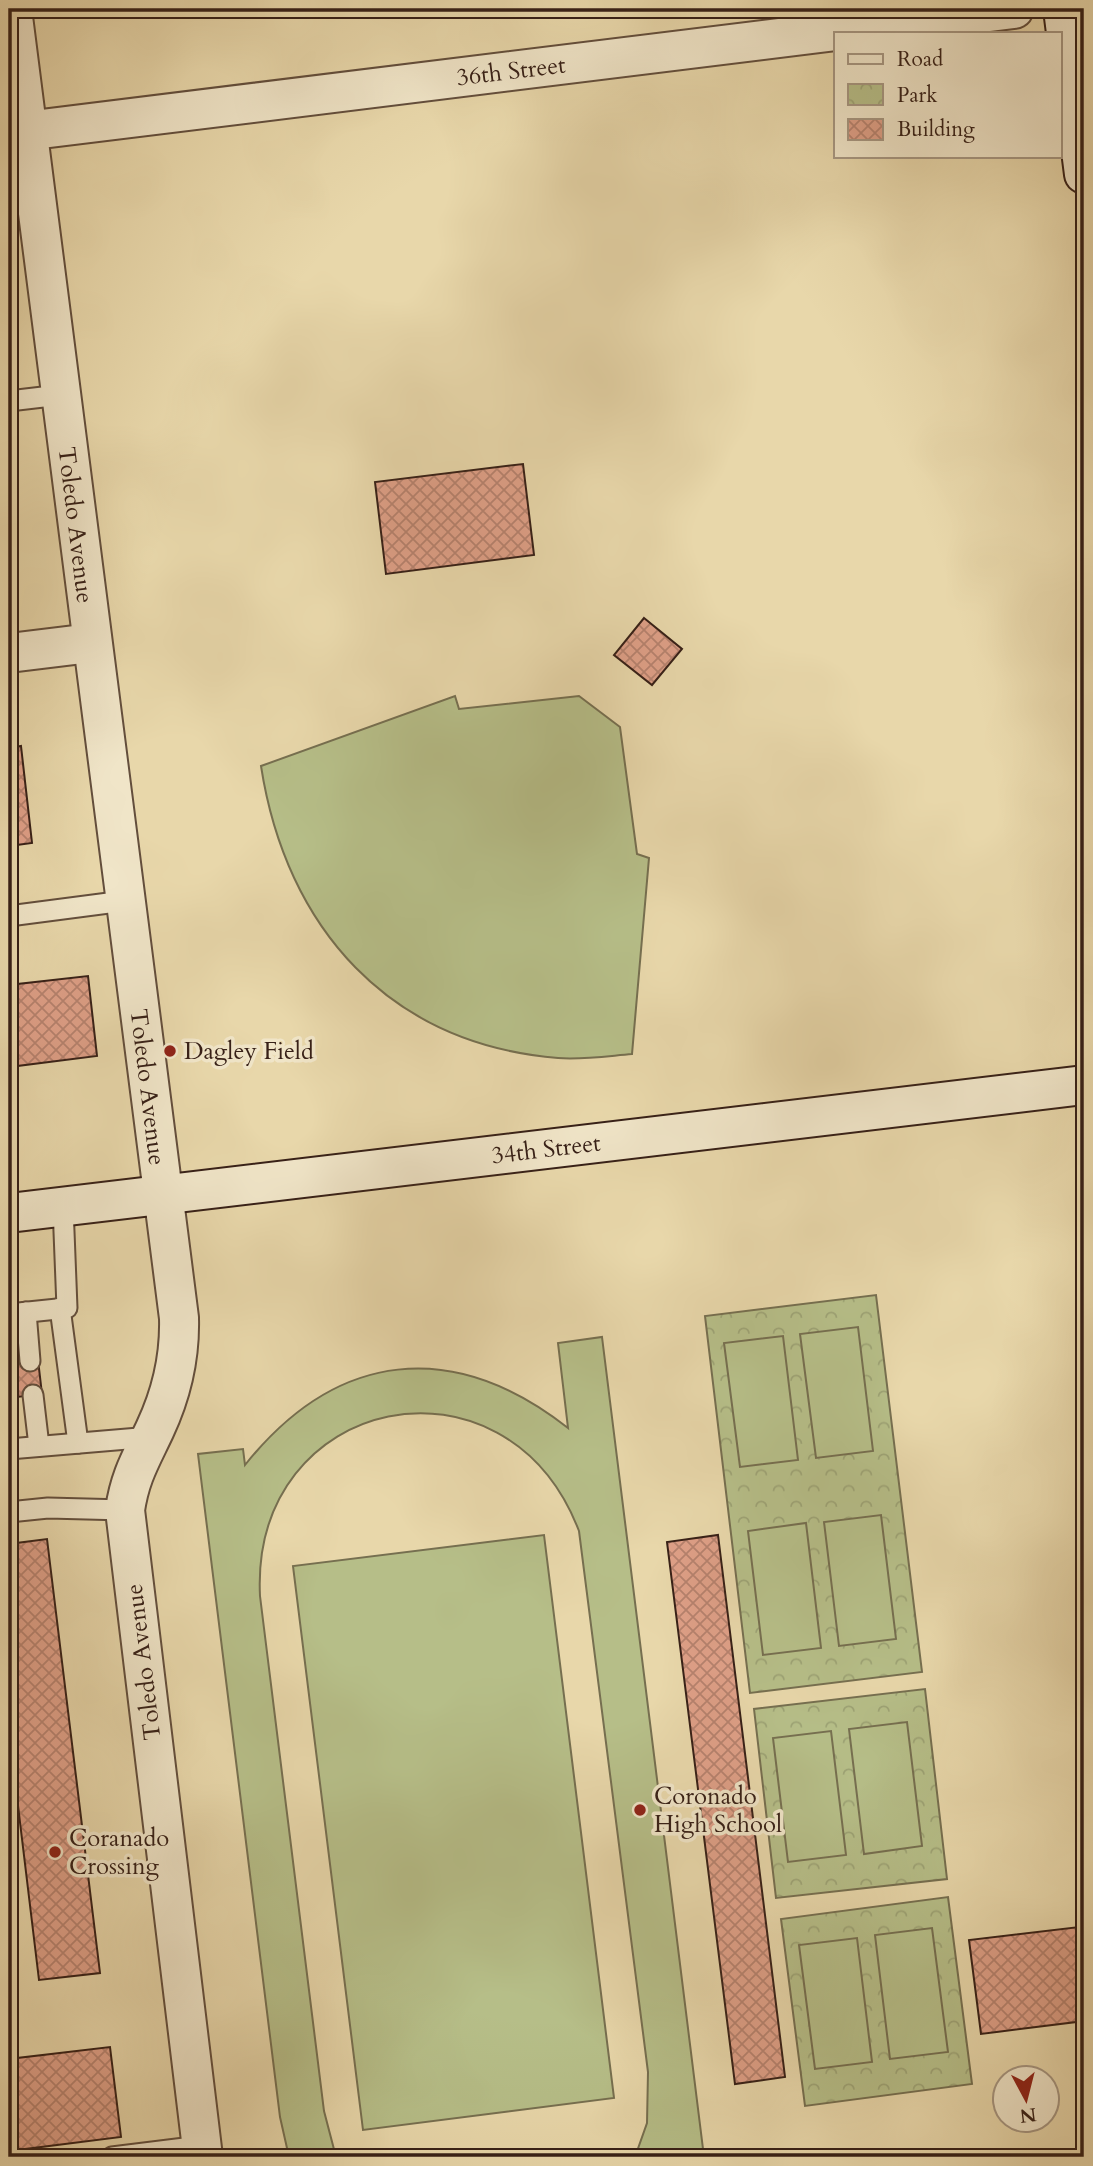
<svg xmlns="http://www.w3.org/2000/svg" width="1093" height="2166" font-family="Cardo,serif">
<defs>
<pattern id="park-crowns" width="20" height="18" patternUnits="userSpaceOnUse" patternTransform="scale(1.75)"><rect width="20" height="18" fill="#b6be88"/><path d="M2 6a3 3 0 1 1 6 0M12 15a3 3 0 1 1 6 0" fill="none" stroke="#9da375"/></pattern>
<pattern id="building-cross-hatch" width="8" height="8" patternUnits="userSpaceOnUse" patternTransform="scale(1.75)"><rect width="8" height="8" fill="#dfa088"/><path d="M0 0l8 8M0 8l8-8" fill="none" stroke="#b6826e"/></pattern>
</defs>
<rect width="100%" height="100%" fill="#e8d7aa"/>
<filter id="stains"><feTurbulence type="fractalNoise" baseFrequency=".00286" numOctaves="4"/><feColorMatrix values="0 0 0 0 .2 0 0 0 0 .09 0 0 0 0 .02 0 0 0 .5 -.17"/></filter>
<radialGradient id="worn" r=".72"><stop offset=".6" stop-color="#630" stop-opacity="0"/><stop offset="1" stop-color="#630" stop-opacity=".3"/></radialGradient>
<g fill="url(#park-crowns)" stroke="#766f50" stroke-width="2">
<path d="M876 1295 922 1672 750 1693 705 1316Z"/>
<path d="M925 1689 947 1879 776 1898 754 1709Z"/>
<path d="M948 1897 972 2084 805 2106 781 1919Z"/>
</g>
<g fill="#b6be88" stroke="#766f50" stroke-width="2">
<path d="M455 696 459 709 579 696 620 727 637 854 649 858 632 1054C608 1056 582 1060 558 1058 389 1044 286 928 261 766Z"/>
<path d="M858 1327 873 1451 816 1458 800 1334Z"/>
<path d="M783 1336 798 1460 740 1467 724 1343Z"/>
<path d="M602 1337 704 2157H635L647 2123 648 2072 579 1531C506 1341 250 1394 260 1596L324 2111 336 2157H289L280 2117 198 1454 243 1449 245 1465C337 1350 453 1338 568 1428L558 1343Z"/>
<path d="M881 1515 896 1639 839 1646 824 1522Z"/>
<path d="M806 1523 821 1648 763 1655 748 1531Z"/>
<path d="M544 1535 614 2098 363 2130 293 1566Z"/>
<path d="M907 1722 922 1846 864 1854 849 1729Z"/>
<path d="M831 1731 846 1855 788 1862 773 1738Z"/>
<path d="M932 1928 948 2052 890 2059 875 1935Z"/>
<path d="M857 1938 872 2062 815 2069 799 1945Z"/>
</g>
<g fill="url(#building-cross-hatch)" stroke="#372017" stroke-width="2">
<path d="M523 464 534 555 386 574 375 482Z"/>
<path d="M9 498 16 555 9 556Z"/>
<path d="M644 618 682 649 652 685 614 655Z"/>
<path d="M21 746 32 843 9 846V748Z"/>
<path d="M88 976 97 1056 9 1067V985Z"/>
<path d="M9 1358 11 1364 38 1360 42 1394 16 1397 17 1403 9 1404Z"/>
<path d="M718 1535 785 2077 735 2084 667 1542Z"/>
<path d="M47 1539 100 1973 39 1980 9 1731V1544Z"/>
<path d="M1079 1927 1084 1970V2021L981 2034 969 1940Z"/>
<path d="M110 2047 121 2137 9 2151V2059Z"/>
<path d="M1084 2152V2157H1046Z"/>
</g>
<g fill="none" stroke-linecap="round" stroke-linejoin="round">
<g stroke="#634e3c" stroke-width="23">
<g id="lane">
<path d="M9 401 60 395"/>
<path d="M9 916 124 901"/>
<path d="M60 1308 78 1443"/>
<path d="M26 1312 30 1361"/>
<path d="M9 1314 67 1308 63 1206"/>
<path d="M33 1395 39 1446"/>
<path d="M9 1449 151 1437"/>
<path d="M9 1512 48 1508 125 1510"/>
<path d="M112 2157 201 2146"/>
</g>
</g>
<g stroke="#634e3c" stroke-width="42">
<g id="street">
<path d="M12 9 179 1318C180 1356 171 1395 155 1429 141 1459 130 1476 125 1510L203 2157"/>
<path d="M9 133 1014 9"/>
<path d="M9 653 91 643"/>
</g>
</g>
<g stroke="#372017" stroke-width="42">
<g id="secondary">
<path d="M1063 9 1084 174"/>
<path d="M9 1213 1084 1085"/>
</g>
</g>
<use href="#lane" stroke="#f0e5c8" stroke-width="19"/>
<use href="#street" stroke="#f0e5c8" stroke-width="38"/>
<use href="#secondary" stroke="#f0e5c8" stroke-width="38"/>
</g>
<g fill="#8f2418" stroke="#f0e5c8" stroke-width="2.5">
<circle cx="170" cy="1051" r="7"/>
<circle cx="640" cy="1810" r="7"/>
<circle cx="55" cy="1852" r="7"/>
</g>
<g text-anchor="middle" stroke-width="7" stroke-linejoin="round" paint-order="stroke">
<g font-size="24" fill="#372017" stroke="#f0e5c8">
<text transform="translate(511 71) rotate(-7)" y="8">36th Street</text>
<text transform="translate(76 525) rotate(83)" y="8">Toledo Avenue</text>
<text transform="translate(148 1087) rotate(83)" y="8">Toledo Avenue</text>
<text transform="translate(546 1149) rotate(-7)" y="8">34th Street</text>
<text transform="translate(143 1662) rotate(-97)" y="8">Toledo Avenue</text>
</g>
<g font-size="24" fill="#372017" stroke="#f0e5c8" text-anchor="start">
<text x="184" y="1059">Dagley Field</text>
<text x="654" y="1804">Coronado<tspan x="654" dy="28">High School</tspan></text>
<text x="69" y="1846">Coranado<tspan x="69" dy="28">Crossing</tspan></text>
</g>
</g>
<rect width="1093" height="2166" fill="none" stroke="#e8d7aa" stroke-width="35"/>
<rect x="10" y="10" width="1072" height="2145" fill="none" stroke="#372017" stroke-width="3.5"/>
<rect x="18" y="18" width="1058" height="2131" fill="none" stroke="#372017" stroke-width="2"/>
<rect x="834" y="32" width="228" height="126" fill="#f0e5c8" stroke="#a69681" stroke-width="2"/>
<rect x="848" y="54" width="35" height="10" fill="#f0e5c8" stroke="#a69681" stroke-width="2"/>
<text x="897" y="66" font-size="21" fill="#372017">Road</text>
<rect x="848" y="84" width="35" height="21" fill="url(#park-crowns)" stroke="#a69681" stroke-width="2"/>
<text x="897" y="102" font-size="21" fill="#372017">Park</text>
<rect x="848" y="119" width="35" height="21" fill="url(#building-cross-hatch)" stroke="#a69681" stroke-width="2"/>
<text x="897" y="136" font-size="21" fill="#372017">Building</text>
<g transform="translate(1026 2099) rotate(173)"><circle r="33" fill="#f0e5c8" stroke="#a69681" stroke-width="2"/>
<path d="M0-5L12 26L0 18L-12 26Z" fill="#8f2418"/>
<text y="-10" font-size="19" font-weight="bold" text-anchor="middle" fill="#372017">N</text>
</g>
<rect width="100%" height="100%" filter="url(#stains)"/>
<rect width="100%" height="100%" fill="url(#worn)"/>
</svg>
